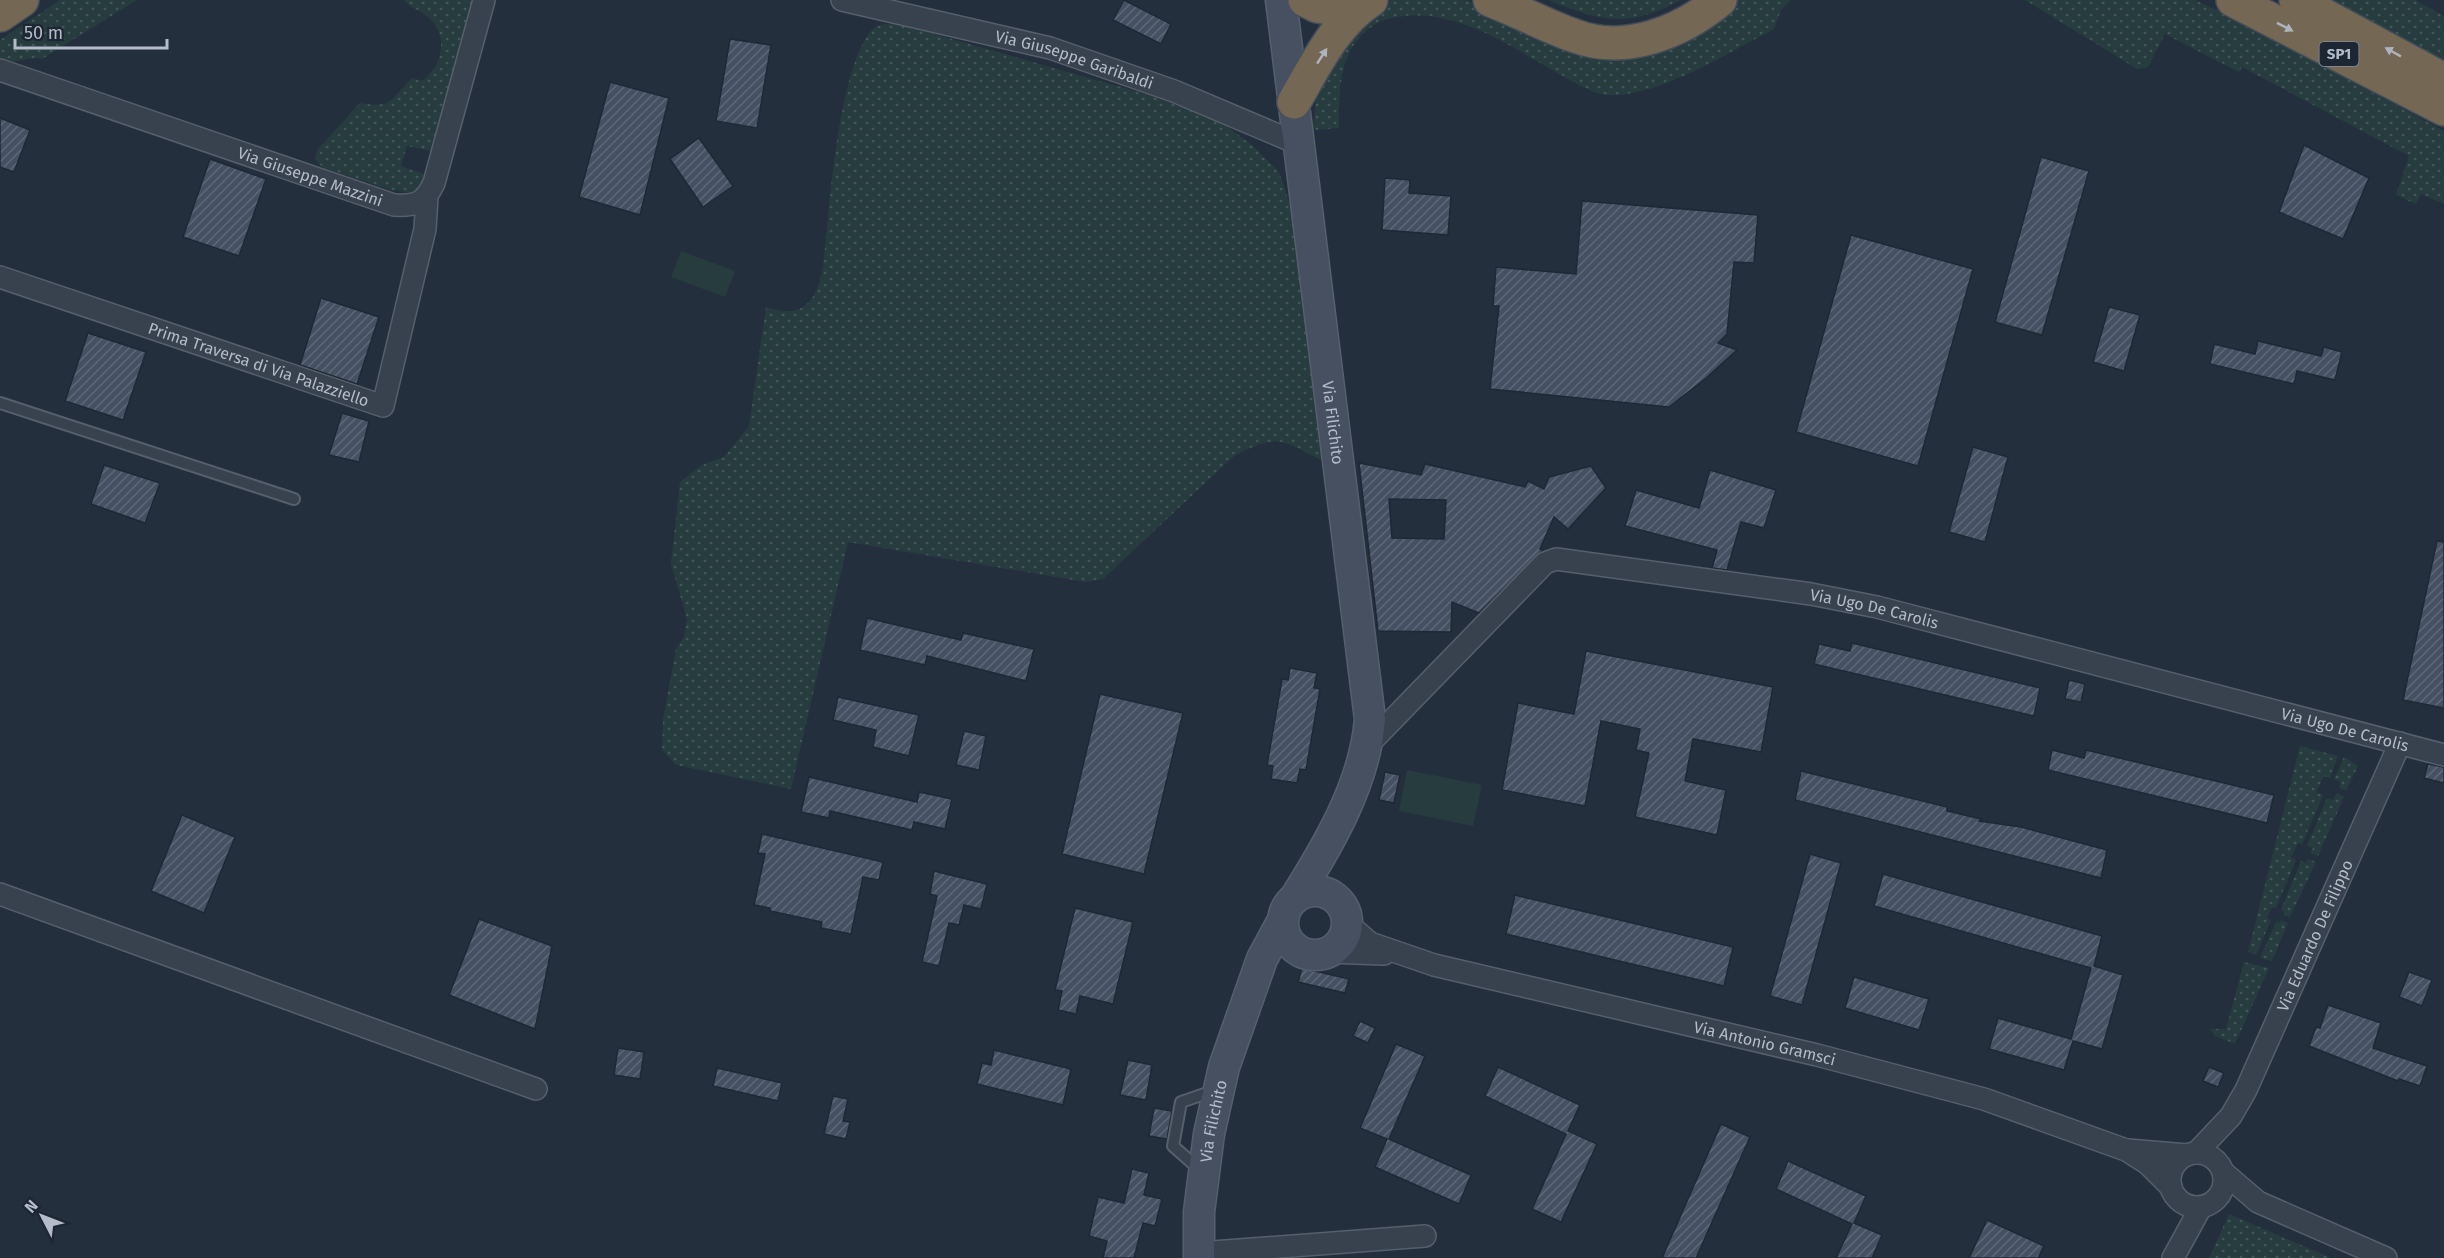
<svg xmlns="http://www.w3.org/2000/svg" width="2444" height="1258" font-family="'Fira Sans',sans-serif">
<defs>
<pattern id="grass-dots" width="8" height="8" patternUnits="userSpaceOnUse" patternTransform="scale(1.5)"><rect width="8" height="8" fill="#263c3f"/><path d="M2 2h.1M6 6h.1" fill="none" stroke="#435659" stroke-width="1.8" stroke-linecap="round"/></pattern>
<pattern id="building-hatch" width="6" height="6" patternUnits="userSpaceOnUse" patternTransform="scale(1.5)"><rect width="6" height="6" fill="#455162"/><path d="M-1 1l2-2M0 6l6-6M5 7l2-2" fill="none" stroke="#5d6877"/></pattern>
</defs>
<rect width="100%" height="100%" fill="#242f3e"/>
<g fill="url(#grass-dots)">
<path d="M60 0H137L42 59C24 55 22 66 0 59V40Z"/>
<path d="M404 0H482L441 153 407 146 401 166 431 176 420 194 391 190 324 168C316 162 314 160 317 150L360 103C394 109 390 99 412 78L422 81C442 67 449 37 430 19 423 11 408 7 404 0Z"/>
<path d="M1391 0H1467L1573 44 1732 0H1791L1781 10 1774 29C1729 52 1658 98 1607 95 1592 94 1574 82 1561 75 1506 44 1447 0 1381 21 1338 43 1339 87 1339 128L1313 130 1317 85 1369 10Z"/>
<path d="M1548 0H1681C1629 28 1601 22 1548 0Z"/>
<path d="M2025 0H2195L2240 21 2444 131V204L2421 194 2416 204 2396 195 2409 156 2242 67 2239 72 2165 34 2148 67 2137 69Z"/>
<path d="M2331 0H2415L2444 16V60Z"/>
<path d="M895 23 1156 97 1224 124 1253 146 1279 172 1293 214 1327 463C1283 442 1281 431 1234 456L1103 579 1085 582 848 542 791 789 676 765 662 750 663 720 676 649 684 637 687 619 671 564 680 482 702 465 724 457 749 426 766 307C784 313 803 315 814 295 825 276 824 249 827 228 831 187 843 47 877 26 882 24 889 24 895 23Z"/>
<path d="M2300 746 2338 756 2330 778 2324 776 2316 792 2323 795 2302 844 2298 843 2291 857 2296 860 2276 908 2272 907 2267 918 2271 920 2256 955 2248 952Z"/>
<path d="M2344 757 2358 766 2346 791 2339 788 2341 782 2334 779Z"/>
<path d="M2337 793 2344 797 2318 856 2310 853 2313 848 2307 846 2327 798 2333 800Z"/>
<path d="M2308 859 2316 862 2290 917 2284 915V911L2281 910 2301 861 2306 863Z"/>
<path d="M2281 920 2288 923 2272 961 2260 958 2276 922 2280 923Z"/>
<path d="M2244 962 2269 968 2235 1044 2215 1036 2210 1029H2226Z"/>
<path d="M2229 1214 2331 1258H2209Z"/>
</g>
<g fill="#263c3f">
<path d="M681 251 735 271 725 297 671 277Z"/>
<path d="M1407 770 1482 785 1473 826 1399 811Z"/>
</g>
<g fill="url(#building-hatch)" stroke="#1f2835" stroke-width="1.5" fill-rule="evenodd">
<path d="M1124 0 1171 24 1161 44 1113 20Z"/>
<path d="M730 39 771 45 757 128 716 121Z"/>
<path d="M610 82 669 98 640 215 579 197Z"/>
<path d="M0 118 30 130 14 172 0 167Z"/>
<path d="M699 138 733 186 703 207 670 159Z"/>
<path d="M2304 145 2369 178 2343 239 2279 212Z"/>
<path d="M2041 157 2089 171 2042 335 1995 322Z"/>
<path d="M210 159 266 179 239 256 183 237Z"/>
<path d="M1385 178 1410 180 1409 193 1451 196 1448 235 1382 230Z"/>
<path d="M1582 201 1758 215 1754 263 1734 262 1727 334 1718 343 1737 350 1705 379 1669 407 1490 389 1499 306H1493L1496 267 1576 274Z"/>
<path d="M1851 235 1973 269 1918 466 1796 432Z"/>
<path d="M321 298 379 317 357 384 300 365Z"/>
<path d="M2109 307 2140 315 2124 371 2093 362Z"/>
<path d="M88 333 146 352 123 420 65 401Z"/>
<path d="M2258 341 2321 356 2324 347 2342 352 2335 380 2297 371 2294 384 2210 364 2214 344 2255 354Z"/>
<path d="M342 413 369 421 359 462 329 455Z"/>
<path d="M1973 447 2008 457 1985 542 1949 532Z"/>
<path d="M1359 463 1421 475 1425 464 1525 487 1528 481 1544 489 1549 477 1591 466 1606 488 1568 529 1554 517 1540 549 1543 550 1479 613 1452 602 1451 632 1378 631ZM1389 499 1446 500 1444 539 1392 538Z"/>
<path d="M104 465 160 483 145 523 91 504Z"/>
<path d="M1710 470 1776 490 1764 528 1741 522 1727 570 1712 568 1717 550 1625 526 1636 490 1699 508Z"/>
<path d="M2437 541 2444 542V708L2403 700Z"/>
<path d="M867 618 961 640 963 633 1034 649 1026 681 927 656 925 665 860 650Z"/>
<path d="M1852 643 2040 688 2034 716 1814 664 1819 644 1850 651Z"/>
<path d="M1586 651 1773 687 1761 752 1693 739 1685 781 1726 790 1717 835 1635 817 1649 753 1636 750 1640 729 1601 721 1585 806 1502 790 1518 703 1574 714Z"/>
<path d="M1290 668 1317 673 1314 688 1320 689 1306 770 1300 769 1297 783 1271 779 1273 766 1267 765 1282 679 1288 680Z"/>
<path d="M2069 680 2085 684 2081 702 2065 699Z"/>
<path d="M1100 694 1183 713 1144 874 1062 854Z"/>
<path d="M838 697 919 715 909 756 873 747 876 730 833 720Z"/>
<path d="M964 731 986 736 979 770 956 765Z"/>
<path d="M2052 750 2084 758 2086 750 2274 795 2267 823 2048 770Z"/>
<path d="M2428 764 2444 767V783L2424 778Z"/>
<path d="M1801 771 1947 807V811L1981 819 1979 821 2021 827 2107 850 2101 878 1795 800Z"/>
<path d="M1385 772 1400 775 1394 803 1379 800Z"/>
<path d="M809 777 917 802 919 792 952 799 945 829 914 822 912 830 830 811 829 818 801 812Z"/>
<path d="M182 815 235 837 204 913 151 891Z"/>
<path d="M762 834 883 862 879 880 863 877 851 934 821 928 822 922 770 911V908L754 905 765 854 758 853Z"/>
<path d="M1810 854 1841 863 1802 1005 1770 996Z"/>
<path d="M934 871 987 884 981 909 964 905 959 925 949 923 939 966 922 962 937 896 930 894Z"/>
<path d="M1883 874 2102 936 2094 966 2123 975 2102 1049 2073 1041 2064 1070 1989 1049 1998 1018 2071 1039 2091 968 1874 906Z"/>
<path d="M1515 895 1733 947 1724 986 1506 934Z"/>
<path d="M1075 908 1133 922 1113 1004 1080 996 1076 1014 1058 1010 1062 991 1055 990Z"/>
<path d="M479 919 552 946 535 1029 449 995Z"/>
<path d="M1302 968 1349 979 1345 993 1298 982Z"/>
<path d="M2409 972 2432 980 2422 1006 2399 997Z"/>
<path d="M1854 977 1929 999 1919 1030 1845 1008Z"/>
<path d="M2328 1005 2381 1023 2373 1048 2427 1066 2420 1086 2399 1079 2398 1081 2309 1046 2316 1027 2320 1028Z"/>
<path d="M1360 1021 1375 1028 1368 1043 1353 1036Z"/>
<path d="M1396 1044 1425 1056 1389 1139 1471 1175 1459 1204 1375 1167 1387 1139 1360 1128Z"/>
<path d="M618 1048 644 1052 640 1079 614 1075Z"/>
<path d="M994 1050 1071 1069 1063 1105 977 1084 982 1063 991 1065Z"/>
<path d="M1128 1060 1152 1065 1146 1100 1120 1095Z"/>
<path d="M1498 1067 1580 1105 1568 1131 1597 1144 1561 1222 1532 1209 1566 1134 1485 1096Z"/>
<path d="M2209 1067 2224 1073 2218 1087 2203 1081Z"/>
<path d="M717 1068 782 1083 778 1101 713 1086Z"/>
<path d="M833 1096 848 1099 843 1121 850 1122 846 1139 824 1134Z"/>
<path d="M1154 1108 1172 1111 1167 1139 1149 1136Z"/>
<path d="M1721 1124 1750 1137 1696 1258H1662Z"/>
<path d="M1788 1161 1866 1196 1854 1223 1882 1235 1872 1258H1836L1852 1224 1776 1189Z"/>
<path d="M1132 1169 1149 1173 1144 1195 1162 1199 1155 1226 1143 1223 1134 1258H1103L1107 1241 1089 1236 1098 1197 1124 1203Z"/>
<path d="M1987 1220 2044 1246 2038 1258H1969Z"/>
</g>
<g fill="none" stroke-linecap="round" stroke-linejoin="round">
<g stroke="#565f6c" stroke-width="14">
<g id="lane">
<path d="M0 403 294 499"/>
<path d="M1199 1169 1173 1146 1181 1102 1216 1090"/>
</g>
</g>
<g stroke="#565f6c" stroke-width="24">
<g id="street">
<path id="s1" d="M842 0 1050 48 1174 91 1299 144"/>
<path id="s2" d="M0 70 394 205C416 206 424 204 434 183L484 0"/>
<path id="s3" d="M0 277 383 406 425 229 427 197"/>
<path id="s4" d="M1368 745 1545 563 1556 559 1811 594 1877 607 2444 755"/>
<path d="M0 894 536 1089"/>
<path id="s5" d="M1347 923 1370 943 1434 965 1817 1055 1984 1099 2126 1150 2148 1164 2171 1187"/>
<path d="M1327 952 1384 954"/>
<path d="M2128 1150 2187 1155"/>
<path id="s6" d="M2196 1153 2231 1116 2246 1090 2400 743"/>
<circle cx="2197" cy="1180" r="27"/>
<path d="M2223 1172 2258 1202 2386 1258"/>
<path d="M1199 1253 1425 1236"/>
<path d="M2173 1258 2201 1207"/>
</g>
</g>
<g stroke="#565f6c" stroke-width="33">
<g id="secondary">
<path id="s7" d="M1281 0 1370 719C1365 783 1329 844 1295 898"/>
<circle cx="1315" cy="923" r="32"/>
<path id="s8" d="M1199 1258V1212L1209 1134 1224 1067 1262 959 1283 920"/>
</g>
</g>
<g stroke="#434c59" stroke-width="36">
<g id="highway">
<path d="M1305 0 1317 6 1353 12"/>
<path d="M1490 0C1519 11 1546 26 1575 36 1626 55 1681 32 1720 0"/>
<path d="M2233 0 2444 109"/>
<path d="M2296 0 2444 80"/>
<path d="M0 15 22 0"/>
<path d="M1294 102C1315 66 1335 23 1371 0"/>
</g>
</g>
<use href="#lane" stroke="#38414e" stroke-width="10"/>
<use href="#street" stroke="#38414e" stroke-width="21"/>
<use href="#secondary" stroke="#465061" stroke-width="30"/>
<use href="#highway" stroke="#746855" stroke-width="33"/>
</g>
<defs><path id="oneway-solid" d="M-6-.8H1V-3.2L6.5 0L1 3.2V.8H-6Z" transform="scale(1.5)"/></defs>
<g fill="#aeb4bd">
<use href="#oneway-solid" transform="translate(2285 27) rotate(27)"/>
<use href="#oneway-solid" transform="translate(2393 52) rotate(-151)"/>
<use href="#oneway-solid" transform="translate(1322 56) rotate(-57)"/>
</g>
<g text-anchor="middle" stroke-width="4.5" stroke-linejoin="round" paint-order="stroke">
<rect fill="#1d2633" stroke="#878f9c" stroke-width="1.5" x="2319.5" y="42" width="39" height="24" rx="4.5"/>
<g font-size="15" font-weight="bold" fill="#b4bcc9">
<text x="2339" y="59">SP1</text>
</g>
<g font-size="16" fill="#b4bcc9" stroke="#1d2633">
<text dy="6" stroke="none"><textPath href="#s1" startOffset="240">Via Giuseppe Garibaldi</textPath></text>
<text dy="6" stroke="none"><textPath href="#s2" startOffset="328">Via Giuseppe Mazzini</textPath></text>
<text dy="6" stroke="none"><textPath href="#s3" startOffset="273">Prima Traversa di Via Palazziello</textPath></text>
<text dy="6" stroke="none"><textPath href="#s7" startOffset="426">Via Filichito</textPath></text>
<text dy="6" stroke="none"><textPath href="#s4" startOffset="588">Via Ugo De Carolis</textPath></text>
<text dy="6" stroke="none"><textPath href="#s4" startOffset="1074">Via Ugo De Carolis</textPath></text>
<text dy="6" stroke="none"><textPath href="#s6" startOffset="250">Via Eduardo De Filippo</textPath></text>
<text dy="6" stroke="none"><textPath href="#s5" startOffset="438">Via Antonio Gramsci</textPath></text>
<text dy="6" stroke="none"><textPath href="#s8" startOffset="138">Via Filichito</textPath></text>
</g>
</g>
<g transform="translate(42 1216) rotate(312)" stroke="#1d2633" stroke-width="4.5" paint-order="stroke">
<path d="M0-4.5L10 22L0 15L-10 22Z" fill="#b4bcc9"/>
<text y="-9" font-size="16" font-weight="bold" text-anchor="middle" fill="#b4bcc9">N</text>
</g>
<path d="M15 39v9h152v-9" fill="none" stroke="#b4bcc9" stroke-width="3"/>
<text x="24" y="39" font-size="18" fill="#b4bcc9" stroke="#1d2633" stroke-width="4.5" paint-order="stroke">50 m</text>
</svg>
